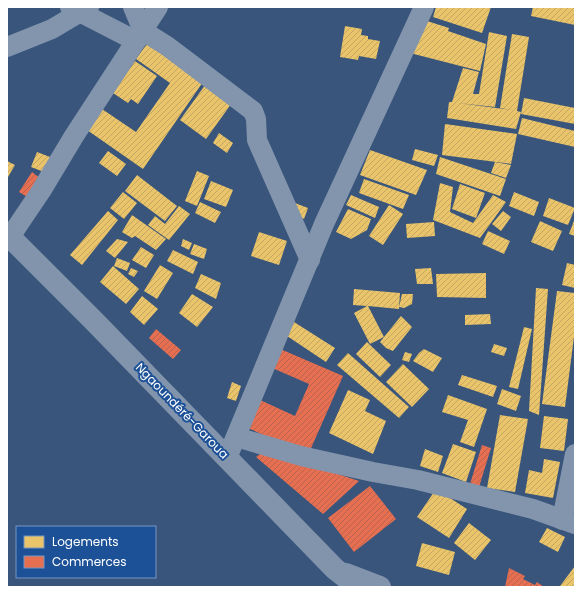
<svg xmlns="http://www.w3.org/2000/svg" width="582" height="594" font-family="Poppins,sans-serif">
<defs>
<pattern id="homes-hatch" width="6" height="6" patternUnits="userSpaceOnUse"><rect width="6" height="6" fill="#e9c46a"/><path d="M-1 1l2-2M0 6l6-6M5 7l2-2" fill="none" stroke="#c2a662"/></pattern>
<pattern id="shops-hatch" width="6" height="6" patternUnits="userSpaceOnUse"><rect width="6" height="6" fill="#e76f51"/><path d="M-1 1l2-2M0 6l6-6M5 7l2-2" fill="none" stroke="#b86450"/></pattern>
</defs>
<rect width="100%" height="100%" fill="#39557b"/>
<g fill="url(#homes-hatch)">
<path d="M436 7H491L482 33 433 17Z"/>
<path d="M533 7H575V25L531 16Z"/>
<path d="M424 20 449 28 448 31 486 44 480 71 410 53Z"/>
<path d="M345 26 362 29 361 35 368 36V39L380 41 376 59 359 56 358 60 340 57Z"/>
<path d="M489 32 507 36 495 107 458 103 512 110 500 108 512 34 529 37 517 111 521 112 516 129 447 118 449 102H452L463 68 479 72 473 94H479Z"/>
<path d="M149 41 205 79 143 169 87 130 102 109 136 132 170 83 136 59Z"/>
<path d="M135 61 157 76 138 104 131 99 128 103 113 93Z"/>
<path d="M208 81 234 100 206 139 180 120Z"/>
<path d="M524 98 575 108V124L521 114Z"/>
<path d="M522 118 575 131V147L518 134Z"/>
<path d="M445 124 517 134 511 164 442 155Z"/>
<path d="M219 133 233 143 227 153 213 143Z"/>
<path d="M415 149 438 155 434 166 412 160Z"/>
<path d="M370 150 427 170 416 195 360 175Z"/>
<path d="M108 151 126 164 117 176 99 163Z"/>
<path d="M37 152 50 157 44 172 31 167Z"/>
<path d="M440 157 506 179 500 196 436 174Z"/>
<path d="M7 161 15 165 8 177 7 176Z"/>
<path d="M495 162 511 165 506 178 491 173Z"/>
<path d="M197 171 209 176 197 206 185 201Z"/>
<path d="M137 175 177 206 165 221 125 191Z"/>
<path d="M364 179 409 195 403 209 359 193Z"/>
<path d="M211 181 233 190 226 207 204 199Z"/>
<path d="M440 183 453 187 450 212 473 223 493 195 506 202 480 238 433 220Z"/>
<path d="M460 184 485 193 476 218 452 209Z"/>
<path d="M123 192 137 203 124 219 110 208Z"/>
<path d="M514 192 539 202 534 216 509 206Z"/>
<path d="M351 195 379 207 375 218 346 205Z"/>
<path d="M549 198 575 208 568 225 543 216Z"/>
<path d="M200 202 221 212 215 223 195 213Z"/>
<path d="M295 203 308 208 304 219 291 213Z"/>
<path d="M389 205 403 214 383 245 369 236Z"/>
<path d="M179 206 190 214 169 240 148 225 155 216 165 224Z"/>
<path d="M348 209 371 219 367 230 351 239 336 232Z"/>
<path d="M108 211 118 220 82 265 70 255Z"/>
<path d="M503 211 511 217 501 231 492 224Z"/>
<path d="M132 215 166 239 156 250 135 236 132 238 122 232Z"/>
<path d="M575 218V236L569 234Z"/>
<path d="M540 221 562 231 553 251 531 242Z"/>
<path d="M434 222 435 236 407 238 406 224Z"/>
<path d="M488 231 510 241 504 254 482 244Z"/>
<path d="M259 232 287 241 279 265 251 256Z"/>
<path d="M117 239 128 242 115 258 106 251Z"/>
<path d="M183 239 192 243 189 250 181 246Z"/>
<path d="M194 244 207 249 204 259 190 254Z"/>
<path d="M141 247 154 255 146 268 132 260Z"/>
<path d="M173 250 198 262 193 274 167 261Z"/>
<path d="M117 258 130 263 127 271 114 266Z"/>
<path d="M567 263 575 265V288L562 285Z"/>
<path d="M160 265 173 273 157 299 144 291Z"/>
<path d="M113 266 139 289 126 304 100 282Z"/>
<path d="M131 268 138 271 134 277 128 274Z"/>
<path d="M431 268 433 284H417L415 269Z"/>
<path d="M486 273V298L437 297 436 274Z"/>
<path d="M201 274 221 283 216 299 195 288Z"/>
<path d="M536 288 548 289 539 415 529 411Z"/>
<path d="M354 289 400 293 399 309 368 306 384 337 370 344 354 313 367 306 353 305Z"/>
<path d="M557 291 575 293V329L565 407 542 404Z"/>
<path d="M192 294 213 307 197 327 179 313Z"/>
<path d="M402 294H413L412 304 404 308 399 307Z"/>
<path d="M142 296 158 309 144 325 130 312Z"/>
<path d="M490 314 491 324 465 325V315Z"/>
<path d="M401 316 412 327 393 351 386 348 380 342Z"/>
<path d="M294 322 335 348 326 362 287 336Z"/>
<path d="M524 327 532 329 518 389 509 387Z"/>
<path d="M367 342 391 365 380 377 356 354Z"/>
<path d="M494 344 507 348 504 356 491 352Z"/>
<path d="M424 349 442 358 433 372 413 361 419 353Z"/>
<path d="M405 352 412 354 409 362 402 360Z"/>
<path d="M348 353 409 407 399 418 337 365Z"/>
<path d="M403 364 429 389 412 407 386 382Z"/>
<path d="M462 375 497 386 493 397 458 385Z"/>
<path d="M232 382 241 386 236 401 227 398Z"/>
<path d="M502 389 521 396 516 411 497 404Z"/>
<path d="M348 390 370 400 365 411 386 421 373 454 329 433Z"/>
<path d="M448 395 487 409 474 447 460 442 468 420 442 412Z"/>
<path d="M500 415 528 419 515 492 487 488Z"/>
<path d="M544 416 568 419 564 451 540 448Z"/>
<path d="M453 444 476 452 466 482 442 473Z"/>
<path d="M425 449 443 456 438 472 420 466Z"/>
<path d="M544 459 560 462 553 498 525 493 529 470 542 473Z"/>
<path d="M436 489 467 509 449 538 417 517Z"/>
<path d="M469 523 491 540 475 560 454 543Z"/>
<path d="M547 528 565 537 558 552 539 542Z"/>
<path d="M422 543 455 552 449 575 416 566Z"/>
<path d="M575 566V587H562L560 586Z"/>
</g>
<g fill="url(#shops-hatch)">
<path d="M32 172 41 179 29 198 19 192Z"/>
<path d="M156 329 181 350 173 359 149 338Z"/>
<path d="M278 348 343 376 308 455 248 428 260 400 295 416 309 384 270 367Z"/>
<path d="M482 445 491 448 479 487 470 484Z"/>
<path d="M265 450 359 481 323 514 256 457Z"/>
<path d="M370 486 396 519 354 552 328 518Z"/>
<path d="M509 568 525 576 523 579 535 585 537 582 544 587H505Z"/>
</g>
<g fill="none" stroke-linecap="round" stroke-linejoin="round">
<g stroke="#8295ad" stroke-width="20">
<path d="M70 7 136 41"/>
<path d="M133 7 143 31 167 46 253 111 256 119 257 140 310 260"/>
<path d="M7 47 52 29 89 7"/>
<path d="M10 237 41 191 74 136 158 7"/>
<path d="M236 437 301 456 373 472 418 480 533 509 575 524"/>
<path d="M227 458 324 224 424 7"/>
<path d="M562 520 575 454"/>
</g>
<g stroke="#8194ac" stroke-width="22">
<path d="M7 234 93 320 335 569 358 587"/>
<path d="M346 574 380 587"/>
</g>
</g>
<g text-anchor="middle" stroke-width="4" stroke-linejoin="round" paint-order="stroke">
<g font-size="12" fill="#fff" stroke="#1d5197">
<text transform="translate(182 411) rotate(46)" y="4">Ngaoundéré-Garoua</text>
</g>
</g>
<rect width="582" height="594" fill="none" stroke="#ffffff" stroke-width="16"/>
<rect x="16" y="526" width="140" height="52" fill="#1d5197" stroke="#7797c1"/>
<rect x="24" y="536" width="20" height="12" fill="#e9c46a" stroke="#7797c1"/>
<text x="52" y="546" font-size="12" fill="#ffffff">Logements</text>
<rect x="24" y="556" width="20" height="12" fill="#e76f51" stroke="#7797c1"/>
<text x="52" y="566" font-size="12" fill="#ffffff">Commerces</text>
</svg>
